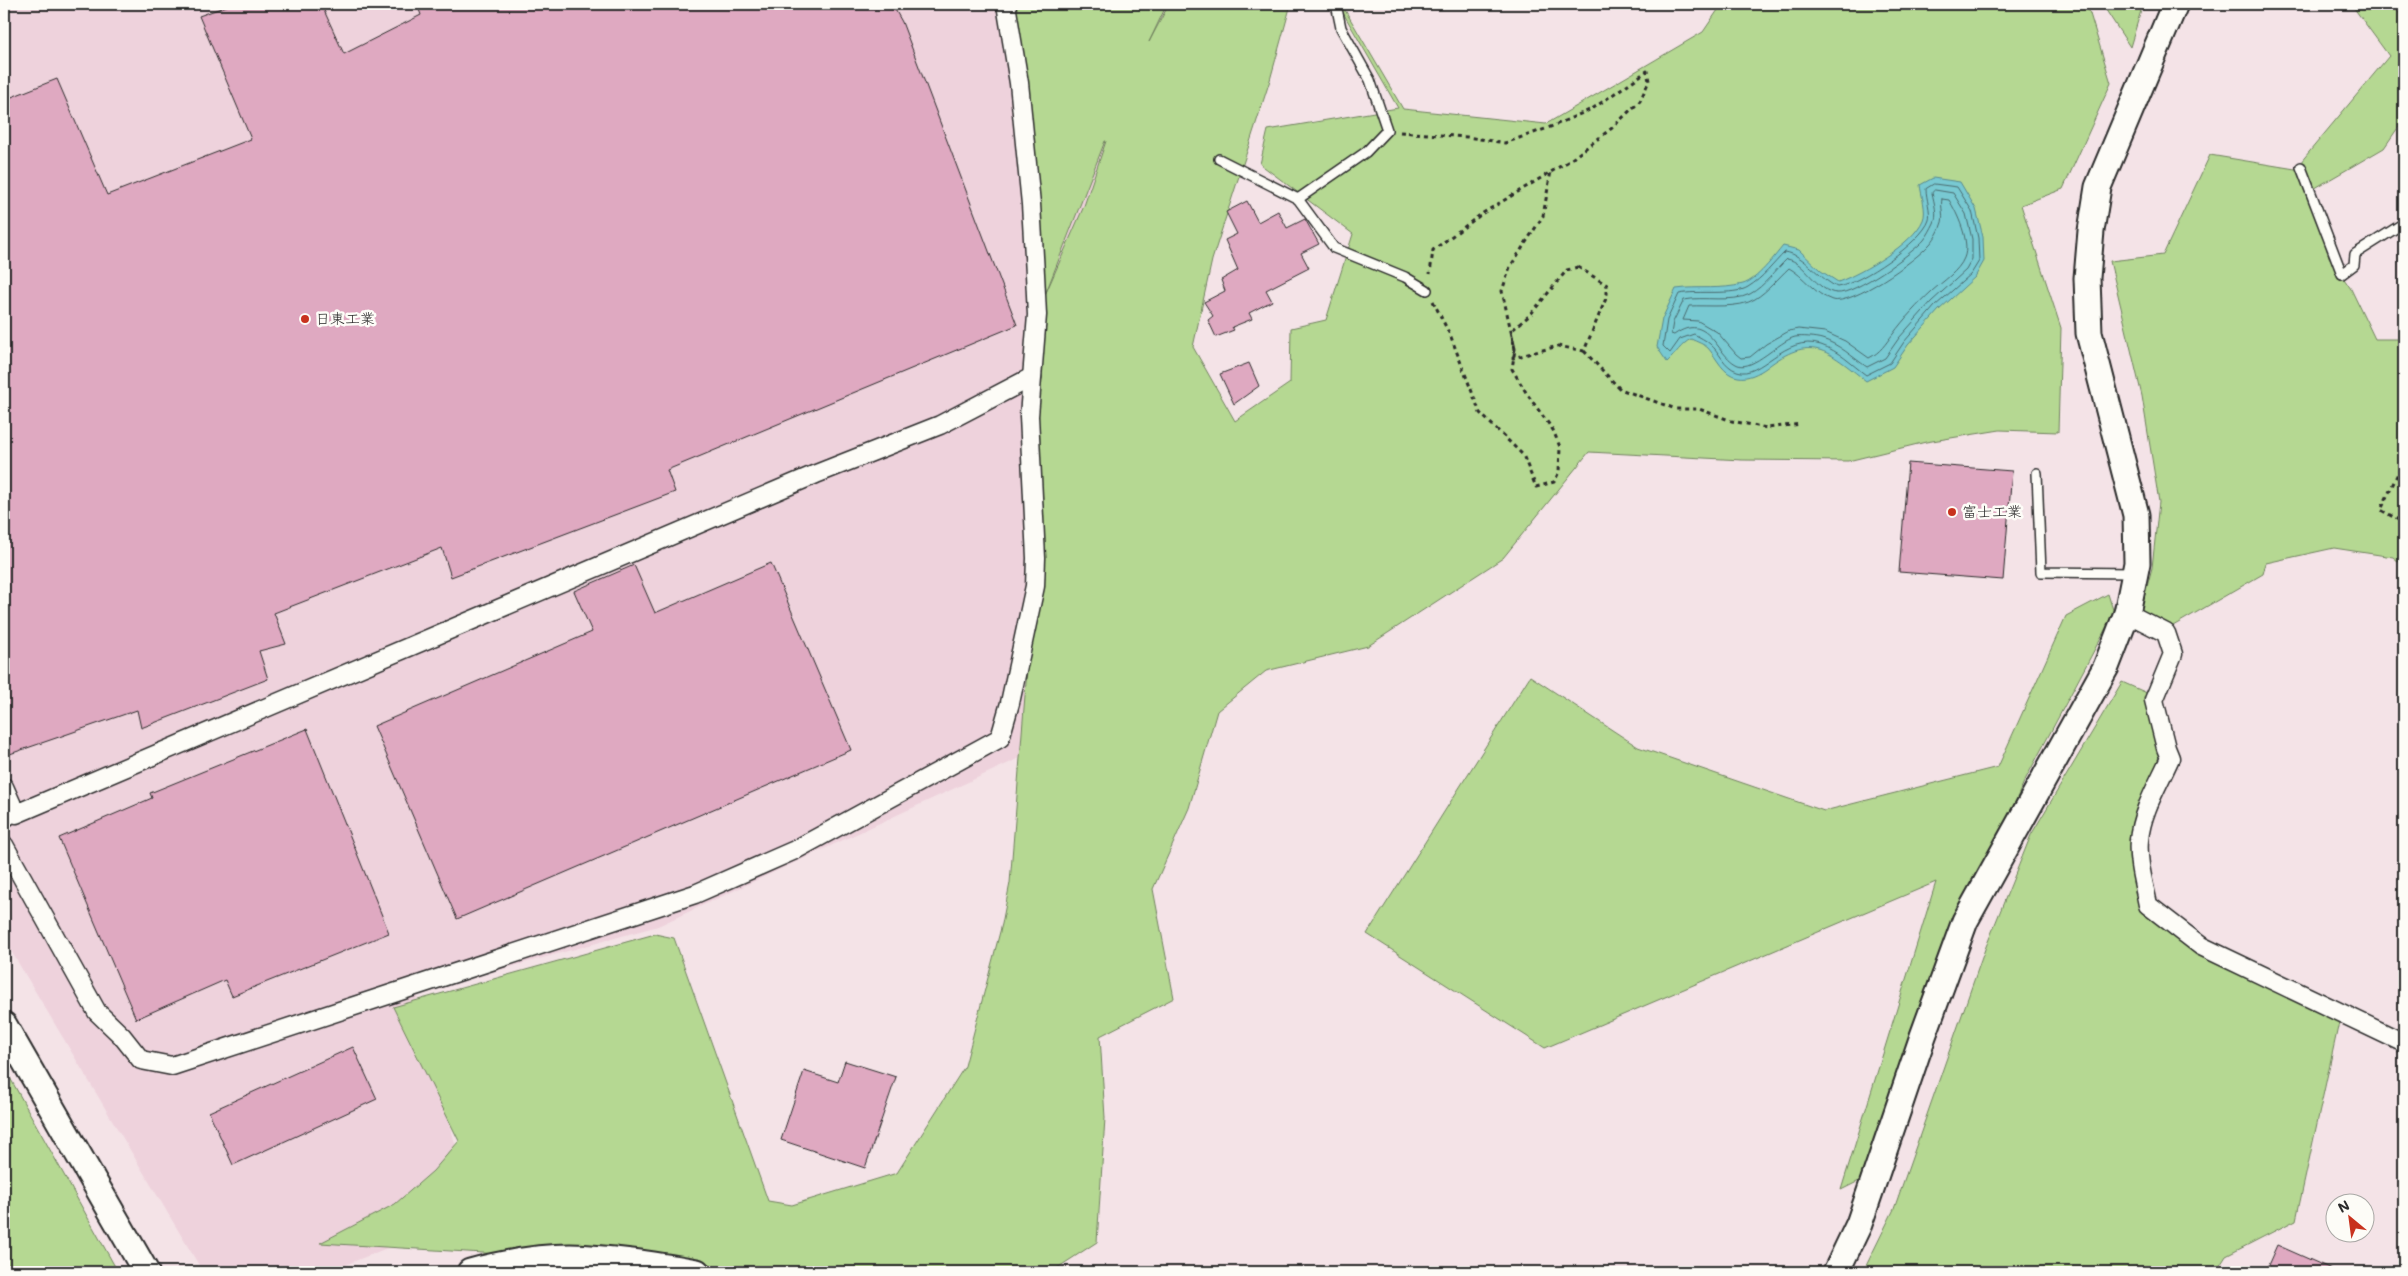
<svg xmlns="http://www.w3.org/2000/svg" width="2408" height="1276" font-family="Mali,'Klee One',sans-serif">
<rect width="100%" height="100%" fill="#f4e3e7"/>
<filter id="ink" filterUnits="userSpaceOnUse"><feTurbulence type="fractalNoise" baseFrequency=".02" numOctaves="2"/><feDisplacementMap in="SourceGraphic" scale="10" xChannelSelector="R" yChannelSelector="G"/><feConvolveMatrix kernelMatrix="1 2 1 2 8 2 1 2 1" color-interpolation-filters="sRGB"/></filter>
<g filter="url(#ink)">
<path fill="#eed2dc" d="M4 4H1186L1065 737 658 926 416 993 473 1213 328 1272H203L4 939Z"/>
<g fill="#b5d892" stroke="#70825e" fill-rule="evenodd">
<path d="M1011 4H1167L1149 42 1169 4H1291L1270 80 1212 260 1193 347 1235 421 1290 383 1291 328 1326 320 1353 234 1260 164 1268 130 1398 108 1342 11 1343 4H1346L1345 10 1403 109 1546 124 1703 32 1722 4H2087L2111 83 2063 189 2021 205 2061 328 2058 432 2000 430 1926 442 1848 461 1742 460 1589 452 1503 558 1368 646 1266 671 1217 711 1189 808 1153 889 1174 998 1100 1036 1105 1118 1097 1242 1051 1272H794L320 1243 395 1204 433 1171 459 1141 393 1007 655 934 674 938 768 1201 792 1205 897 1173 965 1066 1002 924 1010 883 1036 558 1037 315ZM1106 141 1084 206 1045 295 1105 141Z"/>
<path d="M2102 4H2143L2130 47Z"/>
<path d="M2351 4H2391L2404 19V119L2384 148 2310 191 2329 257 2351 289 2375 339H2404V566L2393 557 2334 548 2266 563 2263 574 2166 630 2141 609 2152 568 2159 502 2142 396 2110 261 2163 255 2210 155 2295 169 2389 56Z"/>
<path d="M2108 594 2114 613 2024 782 1974 895 1859 1181 1841 1190 1936 882 1545 1048 1367 934 1530 676 1638 747 1824 811 1998 767 2066 616Z"/>
<path d="M2122 682 2156 697 2163 736 2138 857 2146 910 2341 1013 2296 1220 2226 1256 2216 1272H1863L1894 1209 1985 949 2031 835Z"/>
<path d="M4 1067 118 1272H4Z"/>
</g>
<path fill="#78c9d2" stroke="#598a8f" d="M1933 178 1960 182 1976 209 1983 237 1984 261 1975 277 1939 310 1908 345 1893 367 1866 381C1827 350 1811 333 1766 368 1759 373 1748 379 1738 377 1723 375 1717 358 1708 348 1704 344 1697 342 1691 339 1681 344 1676 354 1667 362L1657 347 1662 319 1676 289C1698 286 1721 290 1743 284 1757 280 1774 257 1783 246L1799 250 1821 271 1838 282C1862 273 1913 244 1923 220 1927 211 1921 194 1920 185Z"/>
<g fill="none" stroke-linecap="round" stroke-linejoin="round">
<g stroke="#4a6a6e" stroke-width="1">
<path d="M1934 184 1957 187 1972 211 1978 238 1979 261 1971 274 1935 306 1904 342 1890 363 1866 375C1851 364 1839 351 1821 345 1784 333 1760 380 1737 371 1723 366 1720 352 1710 344 1706 340 1699 337 1694 334L1680 339 1670 353 1663 346 1667 320 1679 294C1697 290 1734 296 1748 287 1763 278 1773 264 1785 252 1805 255 1818 278 1837 287 1860 284 1922 242 1929 220 1931 211 1926 198 1926 189Z"/>
<path d="M1935 190 1953 193 1966 214 1972 239V259L1966 270 1931 302 1899 338 1885 358 1867 367C1852 357 1839 344 1822 339 1815 337 1802 336 1795 337 1779 341 1753 371 1738 365 1716 356 1709 310 1674 335L1671 334 1673 322 1684 300C1703 296 1732 303 1750 294 1765 286 1775 270 1787 259 1806 262 1816 292 1837 293 1854 295 1913 253 1924 240 1928 235 1931 229 1934 223 1938 215 1934 202 1932 193Z"/>
<path d="M1942 199 1949 200C1957 213 1971 242 1964 258 1959 271 1942 282 1932 291 1918 304 1904 319 1893 334 1885 344 1881 352 1869 358L1845 341 1825 332 1798 329 1789 331 1766 344 1750 357 1741 358 1736 354 1717 332 1698 321 1683 320 1689 306C1708 305 1739 309 1755 299 1768 291 1778 278 1789 268 1804 276 1814 294 1832 300 1852 306 1916 260 1929 245 1934 240 1939 232 1941 225 1945 217 1940 207 1942 199Z"/>
</g>
</g>
<g fill="#dfa9c1" stroke="#2b2b2b">
<path d="M232 4H321L344 54 421 15 417 4H892L902 22 1017 325 667 470 675 492 451 577 442 548 274 613 286 644 259 651 268 679 141 728 137 710 4 756V100L57 79 107 195 251 139 199 16Z"/>
<path d="M1247 201 1258 222 1278 211 1287 228 1305 219 1319 244 1301 253 1309 268 1266 290 1272 301 1249 313 1252 319 1232 327 1234 330 1216 337 1208 320 1213 316 1204 302 1225 291 1221 280 1238 270 1225 240 1237 234 1226 212Z"/>
<path d="M1249 363 1259 386 1234 404 1220 374Z"/>
<path d="M1908 463 2012 471 2003 580 1899 572Z"/>
<path d="M771 563 851 750 457 919 374 726 592 632 574 591 634 565 655 613Z"/>
<path d="M307 729 389 933 232 996 225 980 136 1019 59 838 152 798 150 793Z"/>
<path d="M353 1047 377 1099 233 1165 209 1112Z"/>
<path d="M845 1061 896 1077 865 1168 781 1140 804 1071 838 1082Z"/>
<path d="M2277 1245 2338 1272H2265Z"/>
</g>
<g fill="none" stroke-linecap="round" stroke-linejoin="round">
<g stroke="#2b2b2b" stroke-width="12">
<g id="lane">
<path d="M1219 159 1298 199 1366 152 1387 130 1370 80 1341 28 1336 4"/>
<path d="M2301 167 2342 274 2354 265 2355 254 2404 223"/>
<path d="M1298 199 1334 248 1405 277 1427 290"/>
<path d="M2037 473 2041 572 2133 573"/>
<path d="M4 825 16 814"/>
</g>
</g>
<g stroke="#2b2b2b" stroke-width="21">
<g id="street">
<path d="M2127 613 2166 633 2173 654 2154 700 2166 748 2170 758C2159 783 2141 812 2139 840 2137 861 2144 884 2148 905L2201 946 2404 1043"/>
<path d="M4 787 16 814 816 474 940 425 1032 377"/>
<path d="M4 845 97 1012 122 1036 141 1060 172 1066 695 894 795 850 1000 738 1010 703 1035 586 1036 558 1029 416 1037 315 1035 274 1031 204 1019 83 1006 4"/>
</g>
</g>
<g stroke="#2b2b2b" stroke-width="29">
<g id="secondary">
<path d="M4 1025 146 1272"/>
<path d="M470 1272C501 1264 537 1257 570 1257 612 1258 655 1265 697 1272"/>
<path d="M1836 1272 1859 1224 1923 1036 1965 921 2106 667 2127 613 2137 563 2136 515 2089 333 2087 278 2091 231 2098 187 2175 4"/>
</g>
</g>
<g stroke="#2b2b2b" stroke-width="3" stroke-dasharray="4 4" stroke-linecap="butt">
<path d="M1400 132 1467 137 1505 143 1548 128 1592 109 1647 71 1649 81 1640 101 1612 128 1569 161 1483 213 1433 250 1430 274"/>
<path d="M1578 267 1607 285V296L1584 351 1558 346 1513 358 1515 349 1511 331 1530 315 1567 270Z"/>
<path d="M1433 301 1451 337 1480 413 1523 455 1536 487 1554 482 1559 472 1560 447 1553 430 1527 394 1512 369 1515 349 1502 291 1510 267 1543 216 1551 171"/>
<path d="M1584 351 1620 389 1676 409H1699L1732 421 1767 428 1801 424"/>
<path d="M2404 460 2381 510 2404 523"/>
</g>
<use href="#lane" stroke="#fdfcf7" stroke-width="9"/>
<use href="#street" stroke="#fdfcf7" stroke-width="18"/>
<use href="#secondary" stroke="#fdfcf7" stroke-width="25"/>
</g>
</g>
<g fill="#c8321e" stroke="#fdfcf7" stroke-width="2">
<circle cx="305" cy="319" r="5"/>
<circle cx="1952" cy="512" r="5"/>
</g>
<g text-anchor="middle" stroke-width="5" stroke-linejoin="round" paint-order="stroke">
<g font-size="15" fill="#2b2b2b" stroke="#fdfcf7" text-anchor="start">
<text x="315" y="324">日東工業</text>
<text x="1962" y="517">富士工業</text>
</g>
</g>
<rect width="2408" height="1276" fill="none" stroke="#fdfcf7" stroke-width="20"/>
<rect x="10" y="10" width="2388" height="1256" fill="none" stroke="#2b2b2b" stroke-width="2" filter="url(#ink)"/>
<g transform="translate(2350 1218) rotate(331)"><circle r="24" fill="#fdfcf7" stroke="#a9a8a5"/>
<path d="M0-4L9 19L0 12L-9 19Z" fill="#c8321e"/>
<text y="-8" font-size="14" font-weight="bold" text-anchor="middle" fill="#2b2b2b">N</text>
</g>
</svg>
